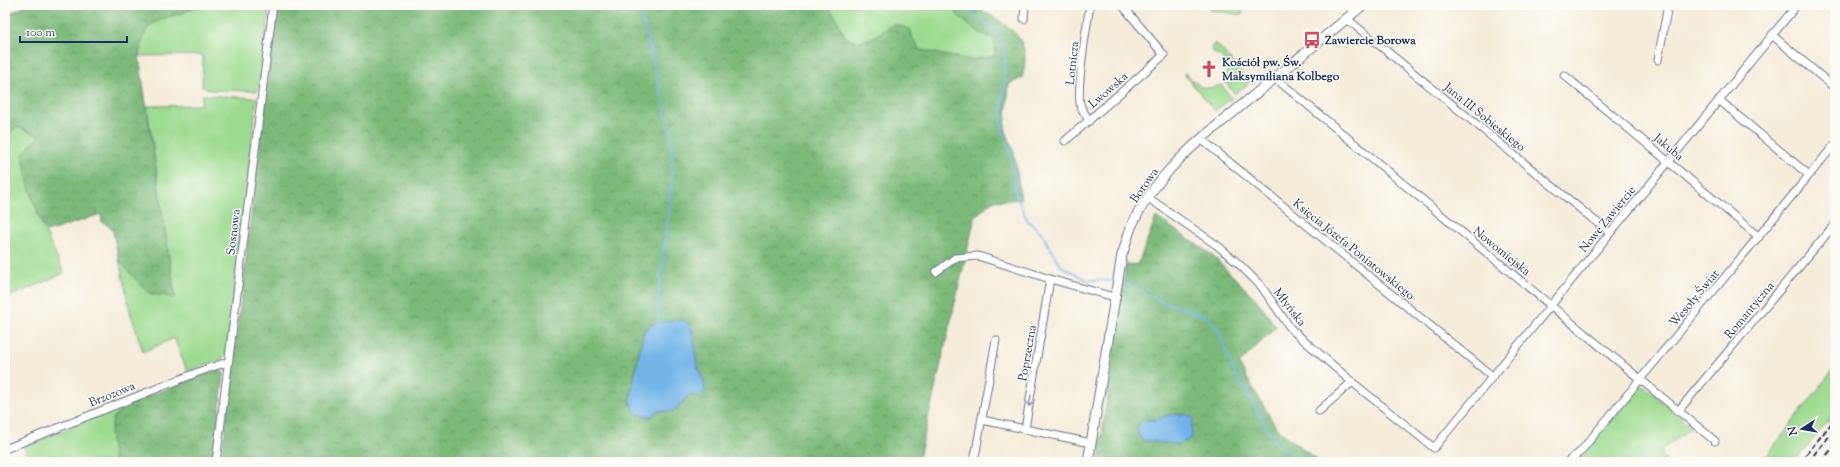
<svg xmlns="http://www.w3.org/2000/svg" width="1840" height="467" font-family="'Sorts Mill Goudy',serif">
<defs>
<pattern id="forest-crowns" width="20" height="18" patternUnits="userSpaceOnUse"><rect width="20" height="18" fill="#7dba7a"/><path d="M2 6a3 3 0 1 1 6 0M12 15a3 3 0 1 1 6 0" fill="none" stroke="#669867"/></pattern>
</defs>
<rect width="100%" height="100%" fill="#fdfcf7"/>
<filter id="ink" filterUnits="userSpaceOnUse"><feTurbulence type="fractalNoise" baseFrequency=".025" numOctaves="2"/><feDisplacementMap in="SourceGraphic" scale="8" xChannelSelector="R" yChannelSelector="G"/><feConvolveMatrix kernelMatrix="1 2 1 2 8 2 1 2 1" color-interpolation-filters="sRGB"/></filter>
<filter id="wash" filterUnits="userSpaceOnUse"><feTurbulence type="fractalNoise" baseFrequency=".012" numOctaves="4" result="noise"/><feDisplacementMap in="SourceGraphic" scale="16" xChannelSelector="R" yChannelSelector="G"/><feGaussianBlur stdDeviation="0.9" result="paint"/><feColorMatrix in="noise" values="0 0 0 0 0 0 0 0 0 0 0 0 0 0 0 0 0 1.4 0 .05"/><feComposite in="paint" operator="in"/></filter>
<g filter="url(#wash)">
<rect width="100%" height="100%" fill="#f5ecd9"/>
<g fill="#9cda8f" stroke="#5c8476">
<path d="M194 5H270L258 91 210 90 202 87 203 55 139 56C145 12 162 23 193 8Z"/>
<path d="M824 5H950C961 19 975 33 993 38L995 43V56L970 60 920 50 913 39 910 29 893 24C882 33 855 53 843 33 836 21 836 12 824 5Z"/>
<path d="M1211 5H1244L1242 15 1210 10Z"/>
<path d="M1216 43 1250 82 1235 94 1225 82C1228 71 1227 57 1214 53L1211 47Z"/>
<path d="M1185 73 1201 87 1211 88 1221 85 1232 98 1215 111 1184 74Z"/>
<path d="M202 95 257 98 226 355 221 360 187 371 174 338 143 352 130 311 119 260 149 293 175 297 147 106 201 105Z"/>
<path d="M17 127 40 136 37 214 64 273 5 299V135Z"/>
<path d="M1835 367V413L1794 462H1762Z"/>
<path d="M1641 387H1645L1684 420 1691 428 1660 451 1666 462H1580L1586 451 1637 389Z"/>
<path d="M124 405 113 419 114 462H30L24 446Z"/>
</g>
<g fill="url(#forest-crowns)" stroke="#4c746c" fill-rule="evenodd">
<path d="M23 5H194V8C162 23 145 12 139 56L175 298 149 293 137 281 119 260 112 228 102 222 101 214 47 232C34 208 26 181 23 154L39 136 17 127 5 135V15L24 7Z"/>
<path d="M277 5H824C836 12 836 21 843 33 855 53 881 33 893 24L910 29 913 39 920 50 970 60 995 56V43L993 38C975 33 961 19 950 5H976L977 7C1008 27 1034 35 1022 78L1009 84 1005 128 1014 153 1021 199 992 201 975 217 918 462H221ZM679 321 692 330C693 338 693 347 695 356 697 367 706 382 704 392L694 396 689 395 681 404 668 411H658L652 416 641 415 631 405 630 399 643 333 646 328Z"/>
<path d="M1156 217 1211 254 1256 299 1276 327 1239 364 1277 429 1320 462H1098L1126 265 1138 264ZM1183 414 1191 426 1192 437 1176 444 1163 442 1147 420H1156L1169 415Z"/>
<path d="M216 371H222L224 374 213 462H114L110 433 113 419 124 405Z"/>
</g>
<g fill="#73b5e8" stroke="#4772a3">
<path d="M685 320C697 332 693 352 698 368 700 374 705 381 705 388 705 392 703 394 701 396L689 395 673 411H658L652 416 637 414 631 405 630 399 643 333C650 319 670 322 685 320Z"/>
<path d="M1183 414 1192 417 1193 421 1191 426 1192 437 1187 441 1176 444 1146 441 1141 439 1138 434 1137 428 1141 422 1147 420H1156L1169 415Z"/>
</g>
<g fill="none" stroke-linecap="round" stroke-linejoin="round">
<g stroke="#73b5e8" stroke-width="2">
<path d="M639 5 671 134C677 197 658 259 658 322"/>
<path d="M960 5 991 27 998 34 1002 43 1005 62 1002 107V129L1011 152 1014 174V190L1024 213 1028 221 1040 231 1061 266 1087 280 1116 281"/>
<path d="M1120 282 1130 285 1155 299 1203 315 1213 323 1220 334 1232 368 1269 432 1278 446 1302 462"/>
</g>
</g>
</g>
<g filter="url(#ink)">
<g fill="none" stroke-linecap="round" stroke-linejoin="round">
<g stroke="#677189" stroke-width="9">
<g id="minor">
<path d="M1346 18 1610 233"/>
<path d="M1024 19 1025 5"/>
<path d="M1772 35 1835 88"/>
<path d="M1658 60 1668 5"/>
<path d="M1564 75 1759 237"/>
<path d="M1275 78 1715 441"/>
<path d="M1719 100 1809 175"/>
<path d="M1089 121C1087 116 1083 112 1081 107 1075 93 1087 24 1090 5"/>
<path d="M1201 139 1492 376"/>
<path d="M1065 141 1164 55 1122 5"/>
<path d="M1147 197 1218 246 1240 265 1261 286 1291 329 1352 382 1434 448 1797 5"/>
<path d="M936 272 955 258 978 256 1050 279 1114 297"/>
<path d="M1050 279 1025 429 1091 443"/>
<path d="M1679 410 1835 224"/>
<path d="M1319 411 1352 382"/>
<path d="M982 420 1025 429"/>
<path d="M5 449 201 371 227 362"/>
<path d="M216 462 273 5"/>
<path d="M974 462 996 340"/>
<path d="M1567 462 1580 452 1835 144"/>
</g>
</g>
<g stroke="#677189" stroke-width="11">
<path id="tertiary" d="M1088 462 1122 255C1126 245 1128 233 1133 223 1149 189 1174 163 1201 139L1363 5"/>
</g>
<use href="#minor" stroke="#fff" stroke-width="7"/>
<use href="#tertiary" stroke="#fff" stroke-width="9"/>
<g stroke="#1b2f5e" stroke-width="2" stroke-dasharray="6 3" stroke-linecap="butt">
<path d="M1800 462 1835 419"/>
<path d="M1808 462 1835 429"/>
<path d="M1821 462 1835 445"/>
</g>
</g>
<defs><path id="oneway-shaft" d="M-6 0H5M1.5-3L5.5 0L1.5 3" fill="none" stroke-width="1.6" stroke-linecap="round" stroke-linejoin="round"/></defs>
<use stroke="#8d97ae" href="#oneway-shaft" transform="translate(1030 401) rotate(100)"/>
</g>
<defs>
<g id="bus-bare" transform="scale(1.38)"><path d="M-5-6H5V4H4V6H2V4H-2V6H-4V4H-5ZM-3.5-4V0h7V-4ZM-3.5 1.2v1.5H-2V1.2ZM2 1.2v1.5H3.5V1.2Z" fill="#d1495b" stroke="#fdfcf7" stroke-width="2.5" paint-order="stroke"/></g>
<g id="church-bare" transform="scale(1.38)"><path d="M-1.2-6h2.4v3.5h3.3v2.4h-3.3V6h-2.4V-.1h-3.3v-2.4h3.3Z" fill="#d1495b" stroke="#fdfcf7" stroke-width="2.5" paint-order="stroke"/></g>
</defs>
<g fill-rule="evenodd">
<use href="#bus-bare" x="1312" y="40"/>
<use href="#church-bare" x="1209" y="69"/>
</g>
<g text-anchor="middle" stroke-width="3" stroke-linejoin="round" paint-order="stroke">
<g font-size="12" font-weight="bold" fill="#1b2f5e" stroke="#fdfcf7" text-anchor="start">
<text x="1325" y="44">Zawiercie Borowa</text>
<text x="1222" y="66">Kościół pw. Św.<tspan x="1222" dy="14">Maksymiliana Kolbego</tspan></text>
</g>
<g font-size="12" fill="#1b2f5e" stroke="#fdfcf7">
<text transform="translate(1072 63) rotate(-84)" y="4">Lotnicza</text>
<text transform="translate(1108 90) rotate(-41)" y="4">Lwowska</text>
<text transform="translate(1485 117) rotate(39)" y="4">Jana III Sobieskiego</text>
<text transform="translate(1669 147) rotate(40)" y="4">Jakuba</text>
<text transform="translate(1144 185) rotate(-55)" y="4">Borowa</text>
<text transform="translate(1607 219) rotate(-51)" y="4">Nowe Zawiercie</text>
<text transform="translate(233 232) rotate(-83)" y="4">Sosnowa</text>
<text transform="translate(1354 249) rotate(39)" y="4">Księcia Józefa Poniatowskiego</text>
<text transform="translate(1502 251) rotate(39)" y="4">Nowomiejska</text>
<text transform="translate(1694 298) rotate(-50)" y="4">Wesoły Świat</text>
<text transform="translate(1290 307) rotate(52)" y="4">Młyńska</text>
<text transform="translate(1749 310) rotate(-50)" y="4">Romantyczna</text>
<text transform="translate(1027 353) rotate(-80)" y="4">Poprzeczna</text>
<text transform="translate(112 394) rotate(-22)" y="4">Brzozowa</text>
</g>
</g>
<rect width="1840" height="467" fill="none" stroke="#fdfcf7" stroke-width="20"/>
<g transform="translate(1802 429) rotate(258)" stroke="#fdfcf7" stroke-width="3" paint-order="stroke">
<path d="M0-3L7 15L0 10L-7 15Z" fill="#1b2f5e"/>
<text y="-6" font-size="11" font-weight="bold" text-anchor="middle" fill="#1b2f5e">N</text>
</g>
<path d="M20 36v6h107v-6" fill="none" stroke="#1b2f5e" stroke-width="2"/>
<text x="26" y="36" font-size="12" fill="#1b2f5e" stroke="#fdfcf7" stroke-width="3" paint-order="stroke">100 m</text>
</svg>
